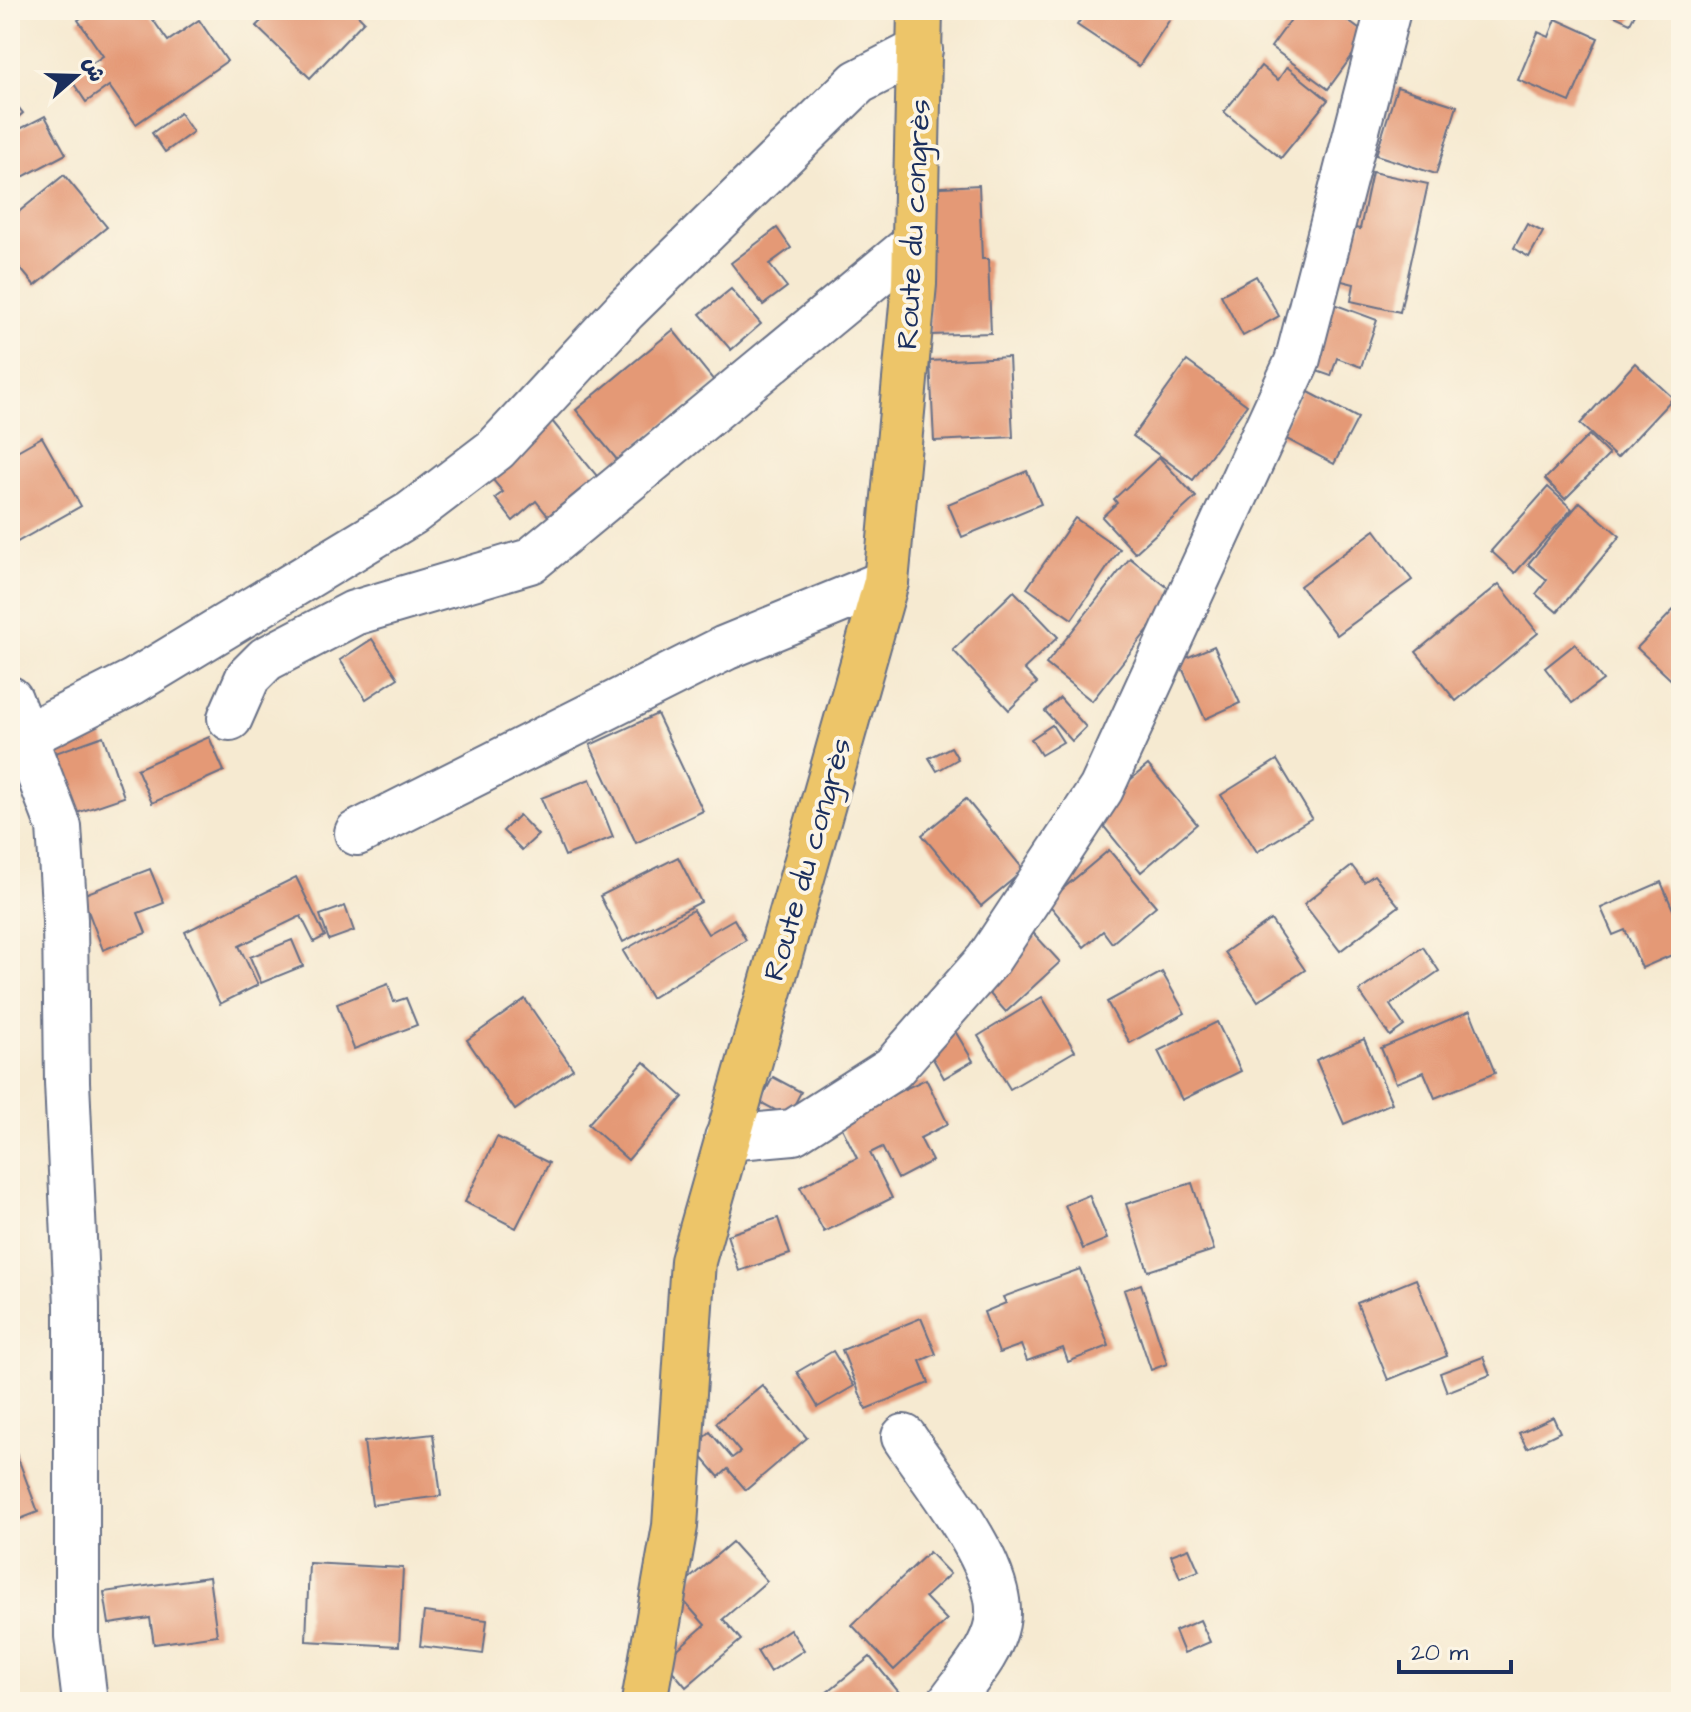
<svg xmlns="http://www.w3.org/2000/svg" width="1691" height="1712" font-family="'Architects Daughter','Playpen Sans Arabic',sans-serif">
<rect width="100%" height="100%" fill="#fcf5e5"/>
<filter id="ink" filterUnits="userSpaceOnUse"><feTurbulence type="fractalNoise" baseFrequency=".0125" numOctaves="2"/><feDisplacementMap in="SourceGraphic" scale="16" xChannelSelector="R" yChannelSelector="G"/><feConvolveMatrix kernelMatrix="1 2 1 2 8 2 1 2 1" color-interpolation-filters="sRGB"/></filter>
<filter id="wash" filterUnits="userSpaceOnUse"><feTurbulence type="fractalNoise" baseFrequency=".006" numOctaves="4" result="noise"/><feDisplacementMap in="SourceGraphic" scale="32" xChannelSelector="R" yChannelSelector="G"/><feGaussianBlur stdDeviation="1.8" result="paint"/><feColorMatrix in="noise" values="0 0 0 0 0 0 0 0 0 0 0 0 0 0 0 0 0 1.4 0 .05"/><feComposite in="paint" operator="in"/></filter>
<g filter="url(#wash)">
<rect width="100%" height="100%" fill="#f6ead1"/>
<g id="blocks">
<g fill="#e49976">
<path d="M93 10H146L168 41 199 20 227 61 136 124 109 86 86 102 70 78 103 56 78 20Z"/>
<path d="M272 10H353L364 21 310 78 256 26Z"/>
<path d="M1087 10H1176L1139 66 1077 25Z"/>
<path d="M1298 10H1333L1367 35 1328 89 1271 47Z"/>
<path d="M1602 10H1637L1630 23Z"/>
<path d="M1556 19 1598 38 1570 102 1518 80 1538 32 1549 37Z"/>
<path d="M1261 66 1278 80 1287 67 1328 100 1281 158 1224 112Z"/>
<path d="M1397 87 1457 106 1436 174 1376 155Z"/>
<path d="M10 97 23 113 10 124Z"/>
<path d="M180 113 193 132 165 152 152 133Z"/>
<path d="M45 116 66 154 17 180 10 167V134Z"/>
<path d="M1372 172 1428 184 1400 312 1351 301 1354 284 1334 279 1345 226 1360 229Z"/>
<path d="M64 175 107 227 35 286 10 256V219Z"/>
<path d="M979 185 982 259H988L991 333 930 335 924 188Z"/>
<path d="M1527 224 1543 232 1529 257 1514 248Z"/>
<path d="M777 228 791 248 769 264 787 287 763 305 731 263Z"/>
<path d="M1256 276 1279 316 1243 336 1221 295Z"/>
<path d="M731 289 761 324 731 350 700 314Z"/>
<path d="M1328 302 1377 320 1361 367 1337 358 1331 376 1305 367Z"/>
<path d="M673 330 715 382 618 461 576 410Z"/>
<path d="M1009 357 1013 437 934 441 930 361Z"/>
<path d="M1187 361 1247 405 1193 480 1133 436Z"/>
<path d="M1635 363 1673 398 1617 458 1580 424Z"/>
<path d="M1303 389 1358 418 1334 464 1279 435Z"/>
<path d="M552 421 597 476 548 516 536 501 513 521 495 498 503 492 488 474Z"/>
<path d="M1589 435 1609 455 1565 499 1545 479Z"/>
<path d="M42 437 81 506 10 546V455Z"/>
<path d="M1159 457 1196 497 1135 553 1102 517 1117 503 1114 499Z"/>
<path d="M1027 471 1041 504 962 537 948 504Z"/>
<path d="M1548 487 1572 509 1515 573 1491 551Z"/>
<path d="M1580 502 1620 536 1557 612 1536 594 1547 580 1528 564Z"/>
<path d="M1075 518 1120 549 1072 619 1027 588Z"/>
<path d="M1375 530 1412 580 1337 635 1300 586Z"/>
<path d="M1130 558 1176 594 1092 701 1046 664Z"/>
<path d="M1499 584 1538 633 1456 701 1416 652Z"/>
<path d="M1014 591 1058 637 1024 669 1037 683 1009 710 953 650Z"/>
<path d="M1681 602V689L1637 648Z"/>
<path d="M372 639 398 678 366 699 340 660Z"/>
<path d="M1575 644 1603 680 1572 703 1545 668Z"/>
<path d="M1214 646 1240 703 1205 719 1179 661Z"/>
<path d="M1060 698 1086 727 1072 741 1045 711Z"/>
<path d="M657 714 703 811 636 843 590 745Z"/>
<path d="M1052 725 1063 742 1041 755 1031 739Z"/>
<path d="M103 736 124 797 68 816 47 756Z"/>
<path d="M209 737 224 771 152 803 137 769Z"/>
<path d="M951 747 958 759 937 771 929 758Z"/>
<path d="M1277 760 1312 818 1257 852 1221 795Z"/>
<path d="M1148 765 1197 824 1141 872 1092 812Z"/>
<path d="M590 779 613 837 565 856 541 798Z"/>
<path d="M966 799 1024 870 981 906 922 835Z"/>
<path d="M519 815 538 835 522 850 503 831Z"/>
<path d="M1109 850 1156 906 1112 943 1103 931 1084 947 1047 902Z"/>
<path d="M678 857 701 902 623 942 600 896Z"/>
<path d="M1352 866 1364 882 1374 875 1399 906 1340 951 1304 904Z"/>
<path d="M150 869 164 903 138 913 146 933 103 950 82 895Z"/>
<path d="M296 877 325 936 314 942 301 916 239 946 258 985 220 1004 185 932Z"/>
<path d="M1661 882 1681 928V951L1642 968 1625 930 1613 935 1601 908Z"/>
<path d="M345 906 354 931 329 940 320 915Z"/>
<path d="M693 910 708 934 734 919 746 940 651 998 623 951Z"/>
<path d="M1271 920 1305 970 1258 1001 1225 952Z"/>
<path d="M1025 924 1060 962 1006 1012 982 985Z"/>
<path d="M292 940 303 966 261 983 250 957Z"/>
<path d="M1423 947 1439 971 1390 1005 1404 1026 1390 1036 1359 991Z"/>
<path d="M1162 972 1185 1013 1130 1043 1107 1002Z"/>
<path d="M388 984 394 1002 406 998 417 1025 354 1049 337 1004Z"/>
<path d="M1042 997 1075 1051 1010 1089 978 1036Z"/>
<path d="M525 999 573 1069 515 1110 467 1040Z"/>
<path d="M1470 1011 1495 1073 1435 1098 1424 1072 1396 1083 1381 1048Z"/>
<path d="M1217 1022 1241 1071 1182 1100 1158 1051Z"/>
<path d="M955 1031 973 1061 944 1078 927 1048Z"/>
<path d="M1364 1039 1392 1103 1344 1124 1316 1060Z"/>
<path d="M644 1062 683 1097 628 1160 588 1124Z"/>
<path d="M773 1077 801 1092 788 1117 760 1102Z"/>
<path d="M926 1079 948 1124 920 1138 932 1161 898 1179 882 1147 870 1153 892 1198 824 1232 800 1187 857 1158 838 1120Z"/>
<path d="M497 1137 549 1163 516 1228 465 1202Z"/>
<path d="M1192 1183 1214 1250 1148 1271 1126 1204Z"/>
<path d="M1089 1195 1107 1239 1083 1249 1065 1205Z"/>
<path d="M778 1218 790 1254 739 1271 727 1235Z"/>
<path d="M1080 1269 1109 1346 1068 1362 1063 1348 1027 1361 1021 1345 999 1353 984 1312 1006 1303 1003 1297Z"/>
<path d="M1416 1279 1447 1356 1388 1380 1357 1303Z"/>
<path d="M1141 1284 1167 1364 1151 1370 1124 1290Z"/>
<path d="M921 1318 936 1354 920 1361 929 1383 866 1409 842 1350Z"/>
<path d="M833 1351 854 1386 818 1407 797 1372Z"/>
<path d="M1483 1357 1490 1375 1447 1392 1440 1373Z"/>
<path d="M762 1385 807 1438 746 1490 728 1469 719 1477 693 1447 710 1432 732 1458 740 1452 716 1423Z"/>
<path d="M1553 1417 1560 1432 1527 1448 1519 1433Z"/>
<path d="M433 1434 441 1496 372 1505 364 1442Z"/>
<path d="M13 1445 38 1512 10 1523V1446Z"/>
<path d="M732 1542 767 1581 723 1619 741 1640 686 1687 664 1661 705 1625 675 1591Z"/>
<path d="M1189 1548 1199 1571 1180 1578 1171 1555Z"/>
<path d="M929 1552 950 1574 925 1597 947 1620 894 1670 852 1625Z"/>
<path d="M309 1563 403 1568 399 1646 306 1641Z"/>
<path d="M209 1577 217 1635 154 1644 150 1618 109 1624 104 1592Z"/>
<path d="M424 1612 487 1620 483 1654 420 1646Z"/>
<path d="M1200 1620 1210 1642 1184 1653 1175 1631Z"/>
<path d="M790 1629 804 1650 770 1672 757 1651Z"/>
<path d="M870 1657 907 1702H815Z"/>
</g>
</g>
</g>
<g filter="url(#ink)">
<use href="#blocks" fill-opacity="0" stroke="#687086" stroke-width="2"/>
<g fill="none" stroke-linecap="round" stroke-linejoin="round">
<g stroke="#687086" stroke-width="48">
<g id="minor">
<path d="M10 699 59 827 65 920 67 1082 77 1305V1636L85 1702"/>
<path d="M230 718 248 677 266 659 354 613 530 561 914 244"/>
<path d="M24 737 133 682 412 513 496 449 625 310 858 82 920 50"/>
<path d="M357 833 725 648 886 582"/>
<path d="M727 1138 793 1132 893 1068 988 960 1101 789 1297 362 1388 10"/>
<path d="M904 1437C932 1480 1008 1570 997 1623 991 1653 968 1677 950 1702"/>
</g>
</g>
<g stroke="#687086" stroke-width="48">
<path id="major" d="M644 1702 675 1526 693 1261 886 582 914 284 920 10"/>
</g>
<use href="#minor" stroke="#fff" stroke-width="44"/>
<use href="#major" stroke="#edc569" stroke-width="44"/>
</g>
</g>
<g text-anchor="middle" stroke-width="8" stroke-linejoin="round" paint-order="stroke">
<g font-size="30" fill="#1b2f5e" stroke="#fcf5e5">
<text transform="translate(913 224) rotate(-87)" y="10">Route du congrès</text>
<text transform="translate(807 859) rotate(-74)" y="10">Route du congrès</text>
</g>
</g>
<rect width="1691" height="1712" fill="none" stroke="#fcf5e5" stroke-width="40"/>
<g transform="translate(76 76) rotate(70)" stroke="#fcf5e5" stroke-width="6" paint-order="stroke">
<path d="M0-6L14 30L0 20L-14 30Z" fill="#1b2f5e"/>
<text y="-12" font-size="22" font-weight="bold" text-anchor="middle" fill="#1b2f5e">ش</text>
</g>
<path d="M1399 1660v12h112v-12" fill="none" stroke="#1b2f5e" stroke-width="4"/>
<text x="1411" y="1660" font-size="24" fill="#1b2f5e" stroke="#fcf5e5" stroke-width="6" paint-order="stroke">20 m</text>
</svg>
